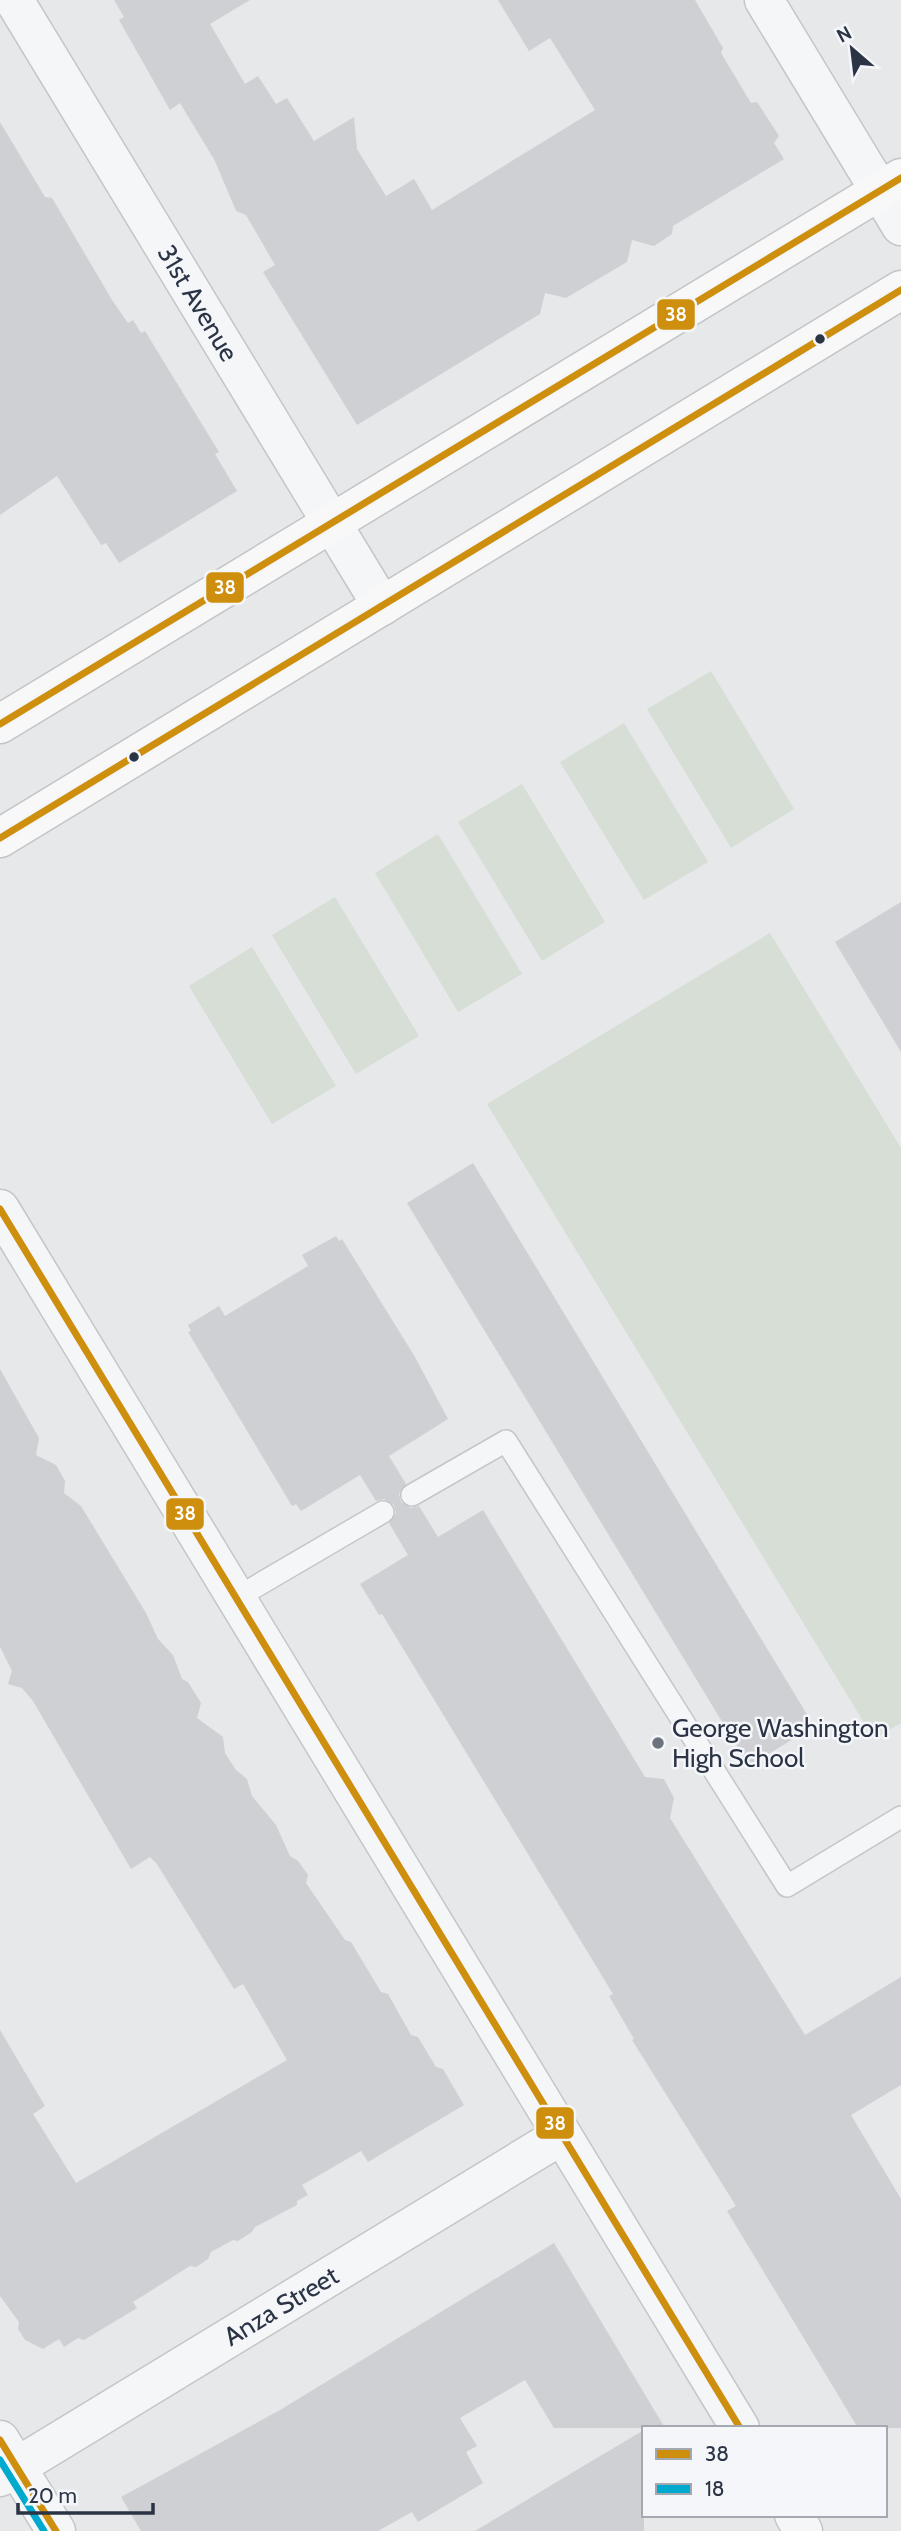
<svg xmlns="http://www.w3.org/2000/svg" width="901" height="2531" font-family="Cabin,sans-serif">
<rect width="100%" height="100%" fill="#e6e8ea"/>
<g fill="#d6ded6">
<path d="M711 671 794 809 731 848 647 709Z"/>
<path d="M624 723 708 862 644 900 560 762Z"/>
<path d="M522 784 605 922 542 961 458 822Z"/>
<path d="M438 834 522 974 458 1012 375 873Z"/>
<path d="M335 897 419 1036 356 1074 272 935Z"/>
<path d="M770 933 901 1148V1723L874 1739 487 1104Z"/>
<path d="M252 947 336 1086 272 1124 189 986Z"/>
</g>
<g fill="#ced0d3">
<path d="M114 0H250L210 24 245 84 258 76 276 104 287 98 314 141 354 117 357 149 386 196 414 179 432 210 595 110 550 38 529 51 498 0H695L723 48 721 53 751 103 757 102 779 136 774 143 784 159 673 226 672 234 654 246 632 240 627 262 566 298 545 293 540 314 357 425 263 272 275 265 246 215 236 211 215 161 180 103 170 110 119 20 124 17Z"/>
<path d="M0 122 45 197 52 198 112 300 128 323 133 320 141 333 145 331 219 452 215 454 237 491 119 563 106 543 101 545 57 476 0 515Z"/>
<path d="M901 902V1052L835 942Z"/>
<path d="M473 1163 814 1726 749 1766 407 1203Z"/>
<path d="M336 1236 339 1241 342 1239 415 1357 448 1419 389 1456 406 1484 399 1494 401 1502 411 1508 419 1506 438 1537 483 1510 645 1777 664 1779 674 1798 670 1818 805 2035 901 1977V2085L851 2115 901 2199V2428H858L727 2211 736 2206 632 2040 634 2039 609 1996 613 1994 382 1614 379 1615 360 1584 408 1555 389 1523 396 1513 394 1505 384 1499 376 1501 360 1475 301 1511 296 1504 292 1506 188 1332 191 1331 188 1325 219 1306 225 1316 308 1266 302 1255Z"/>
<path d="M0 1369 39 1438 36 1455 56 1465 65 1481 64 1493 81 1506 146 1613 158 1639 173 1655 182 1679 188 1682 201 1703 197 1718 223 1737 225 1753 236 1770 247 1779 252 1796 276 1825 290 1856 298 1861 308 1875 306 1883 345 1940 351 1942 381 1992 388 1994 411 2035 418 2037 436 2067 443 2069 464 2105 368 2162 361 2151 302 2185 308 2195 297 2201V2205L255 2227 252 2232 238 2241 233 2240 211 2252 208 2259 196 2267 190 2266 133 2302 137 2308 84 2340 78 2338 64 2347 59 2339 43 2349 25 2340 18 2329 19 2322 0 2296V2030L45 2106 33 2114 76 2183 287 2060 243 1984 234 1989 157 1864 150 1857 131 1869 33 1701 22 1688 8 1684 12 1671 0 1647Z"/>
<path d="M554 2243 665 2428H554L525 2380 460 2418 477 2446 466 2452 483 2483 418 2522 412 2512 378 2531H141L121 2497 280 2410Z"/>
<path d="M644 2430V2531H475L580 2468Z"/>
</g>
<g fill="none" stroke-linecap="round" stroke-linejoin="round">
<g stroke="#c4c6c8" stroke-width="24">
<g id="lane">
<path d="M412 1495 506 1441 787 1886 901 1817"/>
<path d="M236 1598 383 1512"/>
</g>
</g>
<g stroke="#c4c6c8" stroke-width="41">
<g id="street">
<path d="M14 0 382 606"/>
<path d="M764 0 901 226"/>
<path d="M0 1209 740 2428"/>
<path d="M0 2440 56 2531"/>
<path d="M0 2477 562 2135"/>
<path d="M794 2515 803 2531"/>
</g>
</g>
<g stroke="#c2c5c8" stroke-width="41">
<g id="primary">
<path d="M0 724 901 178"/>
<path d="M0 838 901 290"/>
</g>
</g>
<use href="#lane" stroke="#f5f6f7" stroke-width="21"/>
<use href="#street" stroke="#f5f6f7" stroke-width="38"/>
<use href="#primary" stroke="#f8f8f8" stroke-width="38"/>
<g stroke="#f4f6f9" stroke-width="12">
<g id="bus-1">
<path d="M0 724 901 178"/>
<path d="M0 838 901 290"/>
<path d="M0 1209 740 2428"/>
<path d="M0 2440 56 2531"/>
</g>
</g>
<g stroke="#f4f6f9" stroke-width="12">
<path id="bus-2" d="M0 2460 44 2531"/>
</g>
<use href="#bus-1" stroke="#ce8f0e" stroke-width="7"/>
<use href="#bus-2" stroke="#00a9ce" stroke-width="7"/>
</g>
<g fill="#2b3445" stroke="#f4f6f9" stroke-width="2.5">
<circle cx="820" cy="339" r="6"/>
<circle cx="134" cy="757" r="6"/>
</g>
<circle fill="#6c737f" stroke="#f4f6f9" stroke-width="2.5" cx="658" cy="1743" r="7"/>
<g text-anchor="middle" stroke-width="5" stroke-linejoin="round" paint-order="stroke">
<g font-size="26" fill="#2b3445" stroke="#f4f6f9">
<text transform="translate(198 303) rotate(59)" y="9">31st Avenue</text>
<text transform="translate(281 2306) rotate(-31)" y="9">Anza Street</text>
</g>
<g font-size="26" fill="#2b3445" stroke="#f4f6f9" text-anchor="start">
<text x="672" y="1737">George Washington<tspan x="672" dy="30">High School</tspan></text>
</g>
</g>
<g stroke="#f4f6f9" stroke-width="2.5">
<rect x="656" y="298" width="40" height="33" rx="7" fill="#ce8f0e"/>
<rect x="205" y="571" width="40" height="33" rx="7" fill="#ce8f0e"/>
<rect x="165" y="1497" width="40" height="34" rx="7" fill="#ce8f0e"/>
<rect x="535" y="2106" width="40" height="34" rx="7" fill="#ce8f0e"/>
</g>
<g font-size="19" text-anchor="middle" font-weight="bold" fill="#fff">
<text x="676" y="321">38</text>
<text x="225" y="594">38</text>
<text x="185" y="1520">38</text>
<text x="555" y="2130">38</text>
</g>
<rect x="642" y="2426" width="245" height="91" fill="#f4f6f9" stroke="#a4a8b1" stroke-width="2"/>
<rect x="656" y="2449" width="35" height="10" fill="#ce8f0e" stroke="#a4a8b1" stroke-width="2"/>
<text x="705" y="2461" font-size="21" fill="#2b3445">38</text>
<rect x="656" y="2484" width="35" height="10" fill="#00a9ce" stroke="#a4a8b1" stroke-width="2"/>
<text x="705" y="2496" font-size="21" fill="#2b3445">18</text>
<g transform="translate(852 49) rotate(332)" stroke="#f4f6f9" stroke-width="5" paint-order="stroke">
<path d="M0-5L12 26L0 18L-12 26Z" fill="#2b3445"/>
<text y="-10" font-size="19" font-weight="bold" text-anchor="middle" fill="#2b3445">N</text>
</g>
<path d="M18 2503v10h135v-10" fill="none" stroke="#2b3445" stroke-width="3.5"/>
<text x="28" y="2503" font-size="21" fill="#2b3445" stroke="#f4f6f9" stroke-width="5" paint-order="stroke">20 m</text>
</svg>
